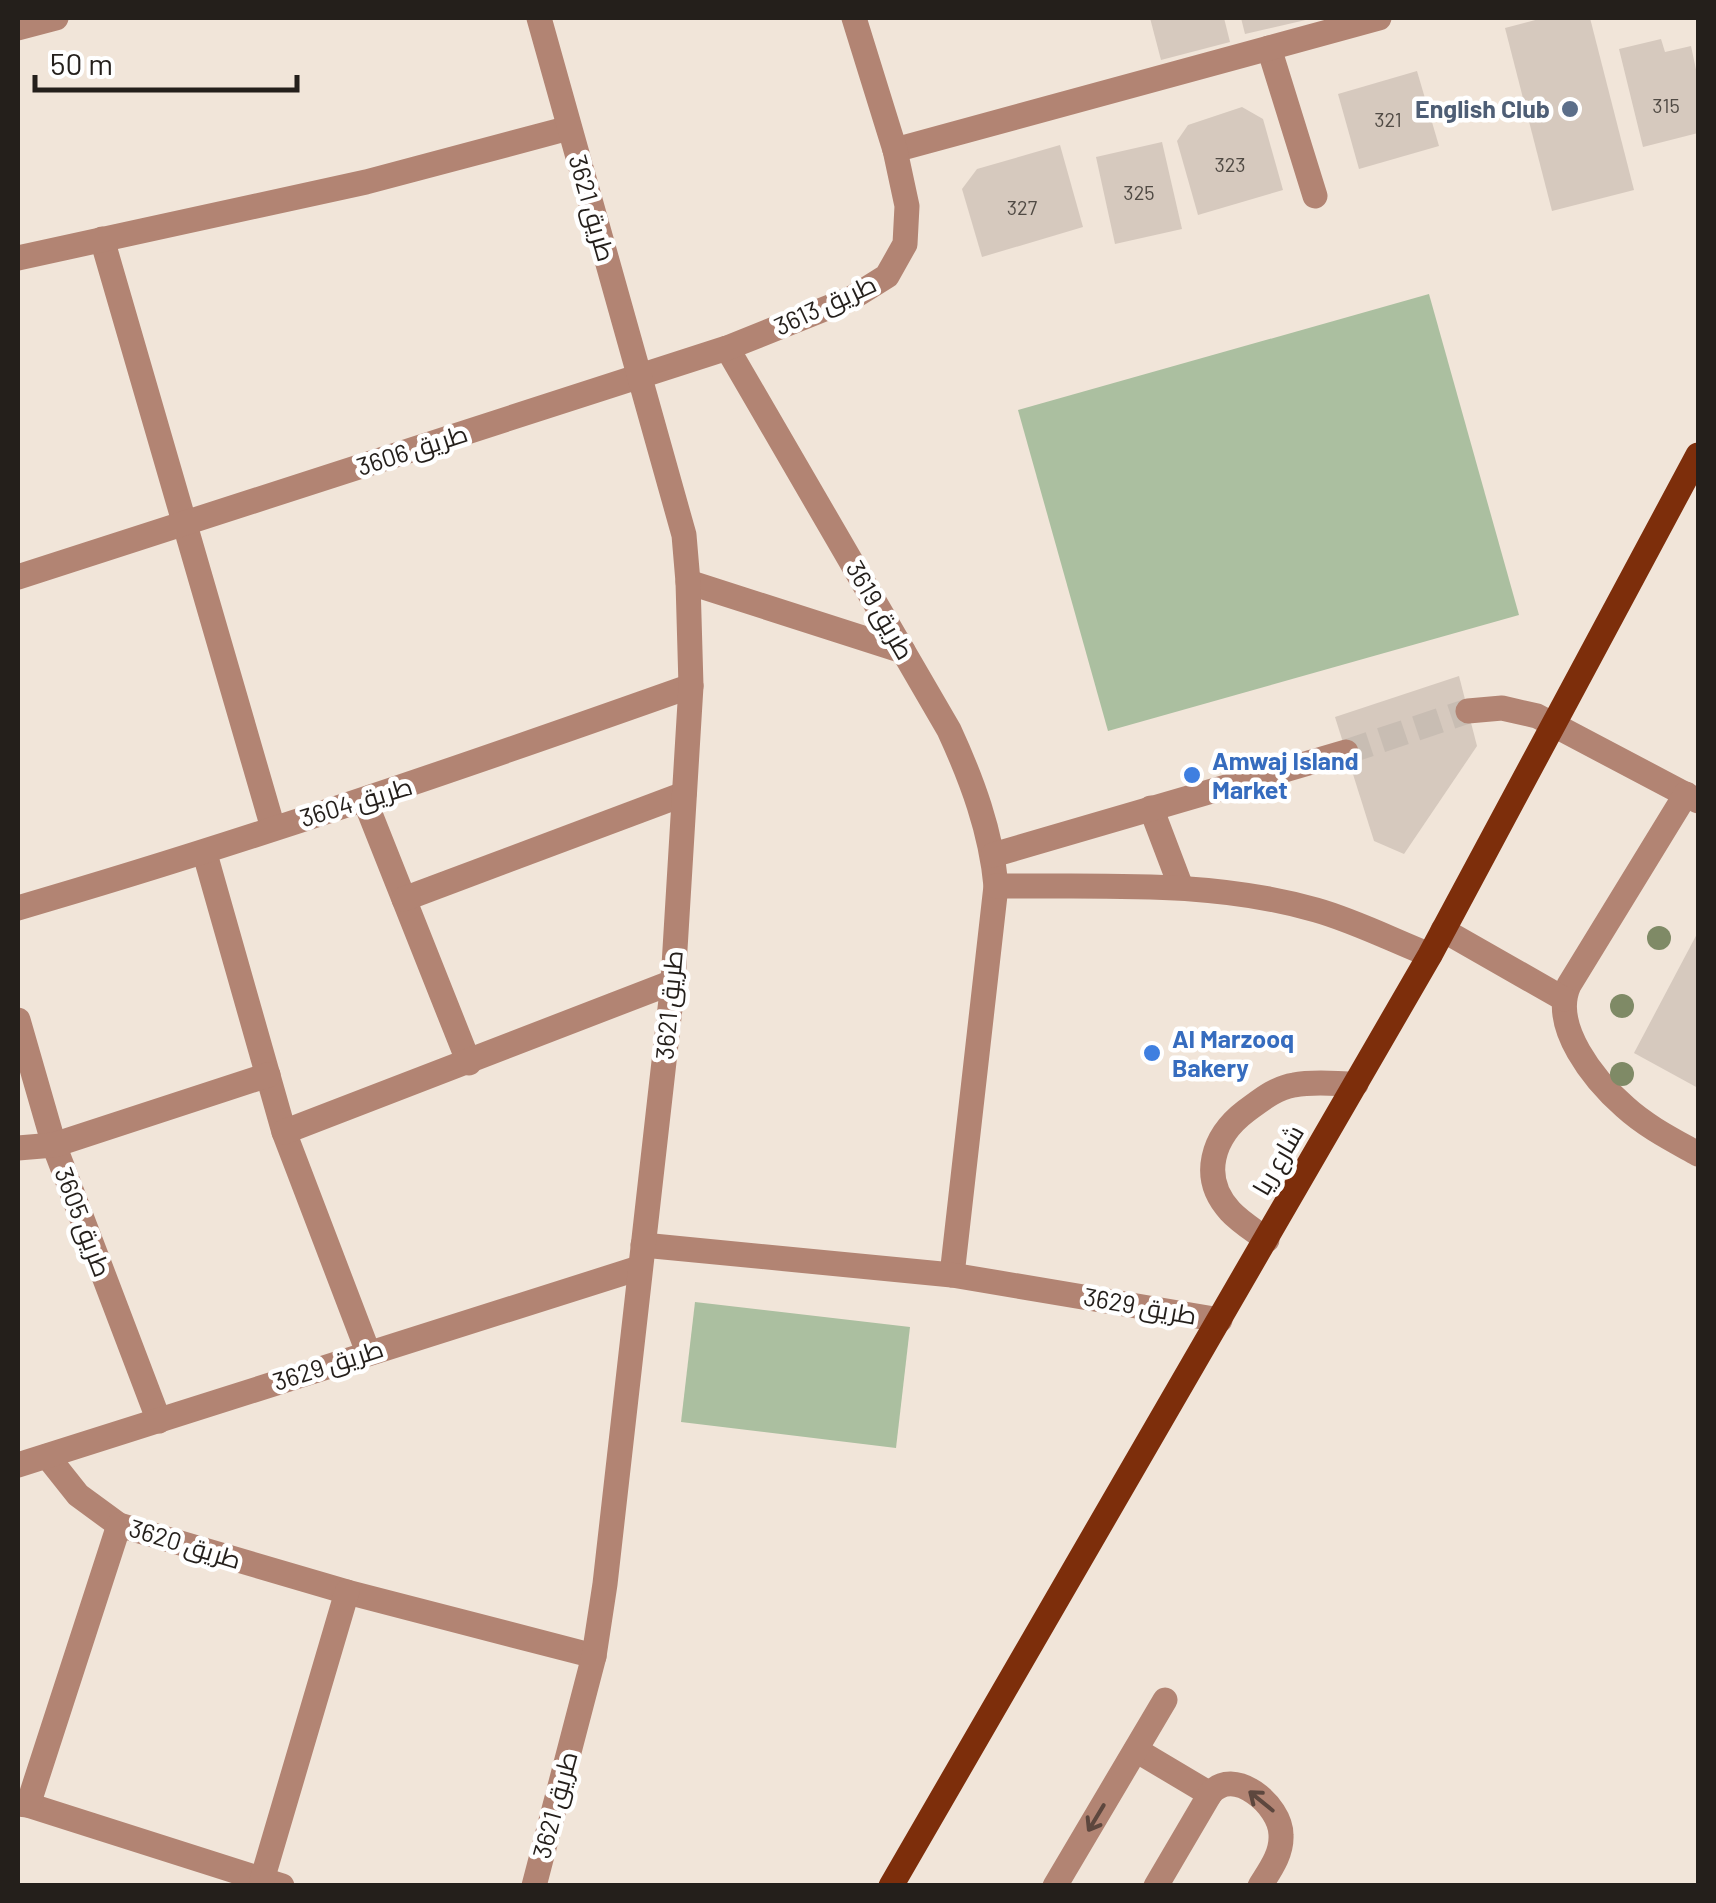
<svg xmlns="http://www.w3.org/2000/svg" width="1716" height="1903" font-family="Barlow,Cairo,sans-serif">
<rect width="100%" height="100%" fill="#f1e5d9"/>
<g fill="#abbfa0">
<path d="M1429 294 1519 615 1108 731 1018 410Z"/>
<path d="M695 1302 910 1327 896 1448 681 1422Z"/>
</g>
<g fill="#d6c9be">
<path d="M1150 18H1224L1230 42 1161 60Z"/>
<path d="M1241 18H1310V19L1245 34Z"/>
<path d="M1543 18H1590L1634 190 1552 211 1505 28Z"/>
<path d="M1661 39 1665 52 1691 46 1698 79V133L1643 147 1619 49Z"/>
<path d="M1417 71 1439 146 1359 169 1338 94Z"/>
<path d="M1242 107 1263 119 1283 190 1198 215 1177 141 1188 125Z"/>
<path d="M1162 142 1182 229 1115 244 1096 157Z"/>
<path d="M1060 145 1083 227 982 257 962 189 977 169Z"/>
<path d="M1459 676 1477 746 1404 854 1374 841 1335 717Z"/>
<path d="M1698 932V1088L1634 1053Z"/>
</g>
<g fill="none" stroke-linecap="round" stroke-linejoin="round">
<path stroke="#c8bdb3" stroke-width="25" stroke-dasharray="25 12" stroke-linecap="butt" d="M1346 752 1468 711"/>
<g stroke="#b28473" stroke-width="25">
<path d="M18 28 56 18"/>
<path d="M1269 48 1315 196"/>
<path d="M895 150 1379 18"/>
<path d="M102 239 273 828"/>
<path d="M18 258 366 182 569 128"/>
<path d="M727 348 949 730C972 780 991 831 996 886L952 1275"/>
<path d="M18 577 727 348 852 298 887 276 905 244 907 206 895 150 854 18"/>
<path d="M688 582 903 651"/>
<path d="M1468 711 1502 708 1537 716 1698 801"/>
<path d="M1686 794 1569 985C1550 1026 1595 1081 1625 1107 1647 1127 1673 1140 1698 1154"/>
<path d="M365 801 469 1063"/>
<path d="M1151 808 1181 887"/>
<path d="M205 854 284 1132 368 1352"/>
<path d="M993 855 1346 752"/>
<path d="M996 886C1102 887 1212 880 1316 910 1355 921 1392 940 1430 955"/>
<path d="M404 899 684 794"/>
<path d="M18 908C245 842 468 765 691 686"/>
<path d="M1443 930 1564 999"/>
<path d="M18 1020 54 1145 159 1421"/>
<path d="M284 1132 673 982"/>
<path d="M18 1148 54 1145 268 1075"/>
<path d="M1267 1240C1255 1231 1240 1222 1230 1211 1199 1177 1213 1136 1246 1111 1261 1100 1275 1088 1294 1085 1314 1081 1336 1084 1356 1084"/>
<path d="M643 1245 952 1275 1220 1320"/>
<path d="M47 1456 78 1495 119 1525 347 1592 594 1656"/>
<path d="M18 1465 639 1268"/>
<path d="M1136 1750 1210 1794"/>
<path d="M18 1804 28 1805 282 1886"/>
<path d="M28 1805 119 1525"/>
<path d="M262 1880 347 1592"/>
<path d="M534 1886 594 1656 605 1584 673 982 691 686 688 582 684 535 539 18"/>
<path d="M1055 1886 1165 1700"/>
<path d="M1156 1886 1210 1794C1233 1765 1281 1805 1281 1835 1282 1854 1270 1870 1260 1886"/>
</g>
<path stroke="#7d2e0b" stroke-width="25" d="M891 1886 1430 955 1698 455"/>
</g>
<g fill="#7f8a66">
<circle cx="1659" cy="938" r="12"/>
<circle cx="1622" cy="1006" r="12"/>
<circle cx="1622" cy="1074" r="12"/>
</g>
<defs><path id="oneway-shaft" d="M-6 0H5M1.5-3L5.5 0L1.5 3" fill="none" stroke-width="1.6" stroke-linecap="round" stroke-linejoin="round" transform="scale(2.5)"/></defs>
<g stroke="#5d473e">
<use href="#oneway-shaft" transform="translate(1261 1801) rotate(-141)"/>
<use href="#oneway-shaft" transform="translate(1096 1818) rotate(121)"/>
</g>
<circle fill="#5c6f8a" stroke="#fff" stroke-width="4" cx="1570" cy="109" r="10"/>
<g fill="#3f7fe0" stroke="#fff" stroke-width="4">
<circle cx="1192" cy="775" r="10"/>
<circle cx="1152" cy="1053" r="10"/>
</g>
<g text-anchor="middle" stroke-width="9" stroke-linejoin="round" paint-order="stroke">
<g font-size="20" fill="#504a44">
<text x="1666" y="113">315</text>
<text x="1388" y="127">321</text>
<text x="1230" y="172">323</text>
<text x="1139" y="200">325</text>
<text x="1022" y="215">327</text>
</g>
<g font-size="25" font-weight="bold" fill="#4e5e75" stroke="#fff" text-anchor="end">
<text x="1550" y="118">English Club</text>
</g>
<g font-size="25" fill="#241f1b" stroke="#fff">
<text transform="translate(592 208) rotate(74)" y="9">طريق 3621</text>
<text transform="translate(825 305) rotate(-25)" y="9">طريق 3613</text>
<text transform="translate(412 450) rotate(-18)" y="9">طريق 3606</text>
<text transform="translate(880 610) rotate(60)" y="9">طريق 3619</text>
<text transform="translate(356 802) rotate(-17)" y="9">طريق 3604</text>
<text transform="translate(669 1005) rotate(-85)" y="9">طريق 3621</text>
<text transform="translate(1278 1160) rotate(-60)" y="9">شارع ريا</text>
<text transform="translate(83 1222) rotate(69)" y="9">طريق 3605</text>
<text transform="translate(1140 1306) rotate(10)" y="9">طريق 3629</text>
<text transform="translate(328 1365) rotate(-18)" y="9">طريق 3629</text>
<text transform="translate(185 1544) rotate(17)" y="9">طريق 3620</text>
<text transform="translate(555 1805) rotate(-75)" y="9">طريق 3621</text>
</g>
<g font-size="25" font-weight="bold" fill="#366cbe" stroke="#fff" text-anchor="start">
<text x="1212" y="770">Amwaj Island<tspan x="1212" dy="29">Market</tspan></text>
<text x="1172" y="1048">Al Marzooq<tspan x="1172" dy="29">Bakery</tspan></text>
</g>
</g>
<rect width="1716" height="1903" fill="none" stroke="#241f1b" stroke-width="40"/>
<path d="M35 75v15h262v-15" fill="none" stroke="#241f1b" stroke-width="5"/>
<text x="50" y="75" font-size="30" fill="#241f1b" stroke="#ffffff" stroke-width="8" paint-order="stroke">50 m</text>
</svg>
